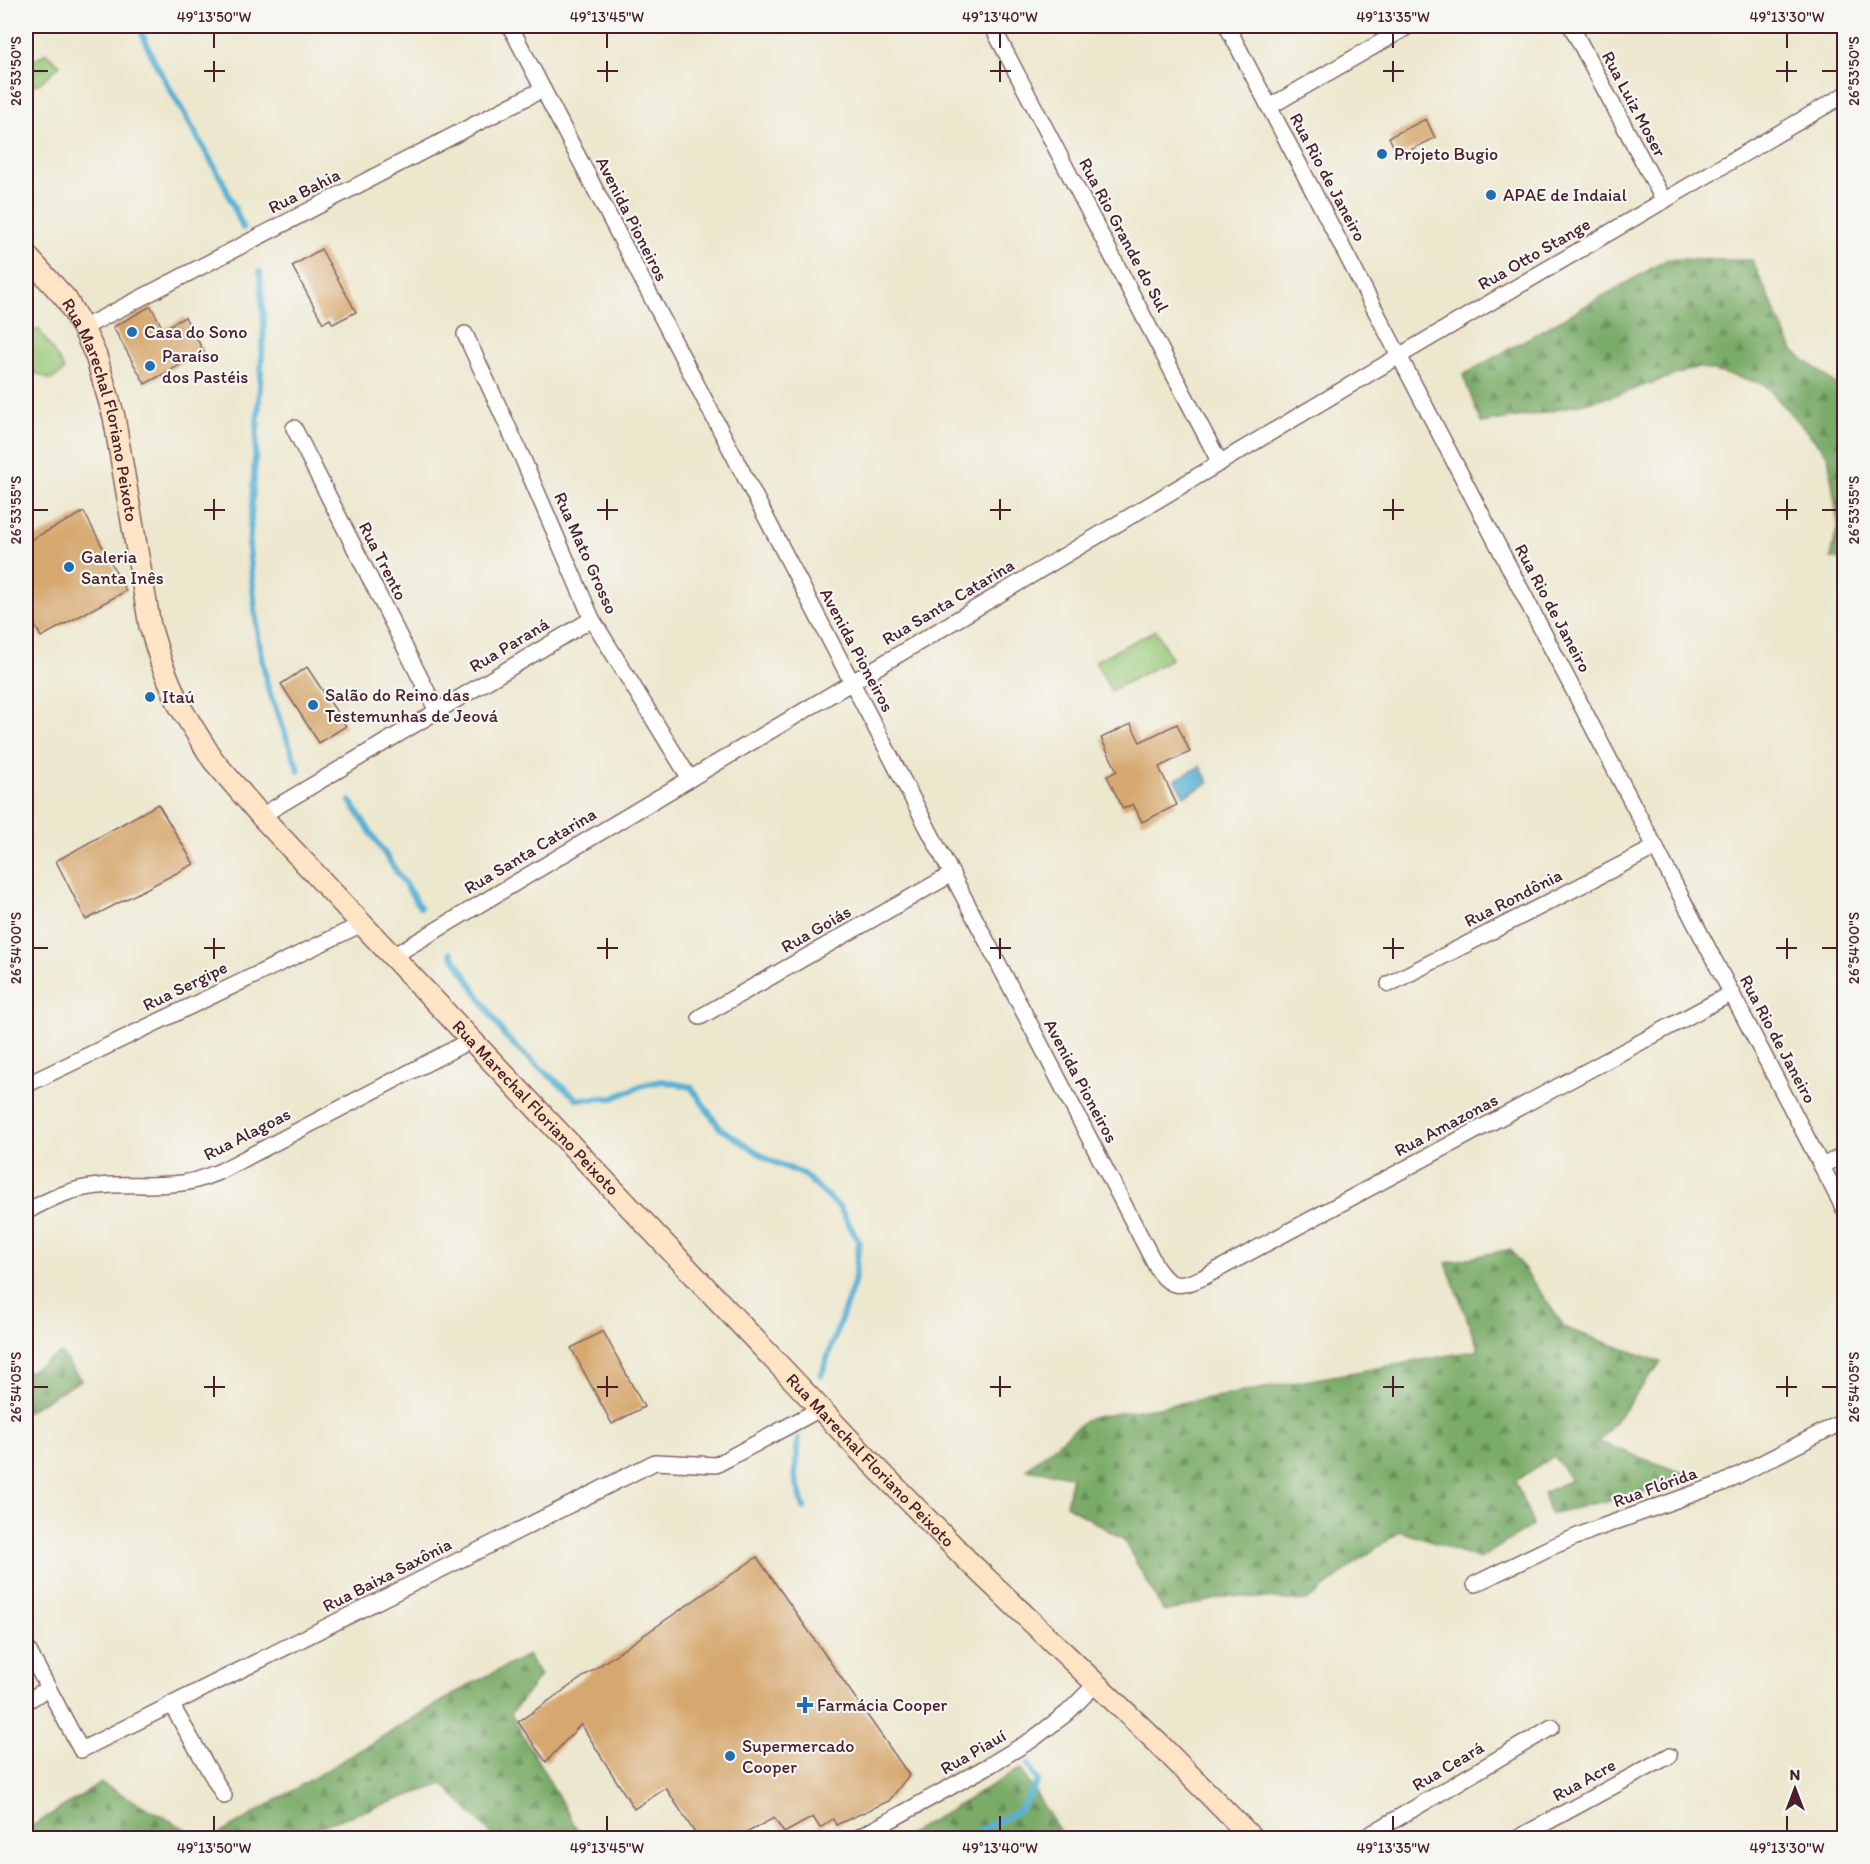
<svg xmlns="http://www.w3.org/2000/svg" width="1870" height="1864" font-family="Itim,sans-serif">
<defs>
<pattern id="forest-firs" width="22" height="20" patternUnits="userSpaceOnUse" patternTransform="scale(1.5)"><rect width="22" height="20" fill="#7aac68"/><path d="M5 1l3.5 6h-7zM16 11l3.5 6h-7z" fill="#668b56"/></pattern>
<pattern id="park-tufts" width="24" height="20" patternUnits="userSpaceOnUse" patternTransform="scale(1.5)"><rect width="24" height="20" fill="#99c877"/><path d="M3 7l-1-3M5 7V3M7 7l1-3M15 17l-1-3M17 17v-4M19 17l1-3" fill="none" stroke="#85ab67"/></pattern>
</defs>
<rect width="100%" height="100%" fill="#f6f6f2"/>
<filter id="ink" filterUnits="userSpaceOnUse"><feTurbulence type="fractalNoise" baseFrequency=".0167" numOctaves="2"/><feDisplacementMap in="SourceGraphic" scale="12" xChannelSelector="R" yChannelSelector="G"/><feConvolveMatrix kernelMatrix="1 2 1 2 8 2 1 2 1" color-interpolation-filters="sRGB"/></filter>
<filter id="wash" filterUnits="userSpaceOnUse"><feTurbulence type="fractalNoise" baseFrequency=".008" numOctaves="4" result="noise"/><feDisplacementMap in="SourceGraphic" scale="24" xChannelSelector="R" yChannelSelector="G"/><feGaussianBlur stdDeviation="1.35" result="paint"/><feColorMatrix in="noise" values="0 0 0 0 0 0 0 0 0 0 0 0 0 0 0 0 0 1.4 0 .05"/><feComposite in="paint" operator="in"/></filter>
<g filter="url(#wash)">
<rect width="100%" height="100%" fill="#ece7cd"/>
<g fill="#99c877" stroke="#727451" stroke-width="1.5">
<path d="M39 329 62 365 64 371 51 380 29 370 26 372V336Z"/>
<path d="M1156 630 1171 659 1111 691 1095 661Z"/>
</g>
<g fill="url(#forest-firs)" stroke="#62664a" stroke-width="1.5">
<path d="M1668 259 1752 260 1793 351 1844 390V561L1831 558 1838 523 1828 455 1764 384 1698 367 1620 394 1543 413 1481 423 1463 375Z"/>
<path d="M1510 1249 1565 1328 1661 1362 1599 1442 1699 1479 1550 1514 1543 1493 1571 1480 1554 1456 1515 1481 1533 1525 1480 1559 1401 1531 1362 1558 1307 1601 1229 1596 1164 1612 1123 1539 1066 1505 1072 1476 1026 1469 1089 1418 1164 1406 1479 1350 1446 1263Z"/>
<path d="M61 1353 81 1380 26 1412V1373Z"/>
<path d="M528 1655 540 1676 511 1714 582 1838H495L443 1784 292 1836 291 1838H213L464 1688Z"/>
<path d="M1020 1769 1060 1832 1050 1838H902Z"/>
<path d="M101 1783 202 1838H26V1830Z"/>
</g>
<path fill="url(#park-tufts)" stroke="#727451" stroke-width="1.5" d="M46 53 60 65 40 83 26 88V66Z"/>
<path fill="#56b0d4" stroke="#506880" stroke-width="1.5" d="M1200 766 1209 783 1184 796 1175 780Z"/>
<g fill="none" stroke-linecap="round" stroke-linejoin="round">
<g stroke="#56b0d4" stroke-width="6">
<path d="M139 26 153 59 223 182 243 228"/>
<path d="M260 272 264 325 249 548 258 637 268 688 299 771"/>
<path d="M350 801 420 907"/>
<path d="M451 953 505 1036 519 1050 577 1099 613 1098 643 1085 662 1081 691 1087 720 1128 771 1161 803 1174 840 1208 859 1242 854 1283 821 1376"/>
<path d="M798 1438 795 1476 804 1508"/>
<path d="M965 1838 1020 1810 1038 1781 1028 1765"/>
</g>
</g>
<g id="blocks">
<g fill="#d6a86f">
<path d="M1426 119 1435 138 1398 156 1389 137Z"/>
<path d="M321 249 356 312 333 324 330 319 323 323 292 266Z"/>
<path d="M151 306 163 329 185 317 204 352 145 384 113 327Z"/>
<path d="M84 512 126 591 41 637 26 608V542Z"/>
<path d="M307 667 346 726 319 743 281 684Z"/>
<path d="M1131 724 1140 742 1177 724 1190 752 1159 767 1177 805 1142 822 1133 804 1123 809 1107 776 1117 771 1101 738Z"/>
<path d="M158 804 194 864 86 920 56 861Z"/>
<path d="M603 1331 644 1407 612 1424 571 1348Z"/>
<path d="M757 1557 909 1775 889 1801 836 1825 833 1819 820 1828 813 1817 784 1833 774 1818 737 1838H698L666 1788 634 1809 581 1724 546 1762 518 1722Z"/>
</g>
</g>
</g>
<g filter="url(#ink)">
<use href="#blocks" fill-opacity="0" stroke="#836564" stroke-width="1.5"/>
<g fill="none" stroke-linecap="round" stroke-linejoin="round">
<g stroke="#836564" stroke-width="18">
<g id="street">
<path d="M510 26 1158 1270C1172 1290 1182 1286 1202 1278L1732 993"/>
<path d="M992 26 1220 463"/>
<path d="M1227 26 1844 1209"/>
<path d="M1571 26 1664 201"/>
<path d="M1269 107 1409 26"/>
<path d="M83 328 543 89"/>
<path d="M465 334 522 457 592 619 690 779"/>
<path d="M294 428 437 711"/>
<path d="M261 816 592 619"/>
<path d="M393 956 1399 356 1844 95"/>
<path d="M1389 984 1656 847"/>
<path d="M700 1017 952 874"/>
<path d="M26 1085 362 924"/>
<path d="M1822 1166 1844 1155"/>
<path d="M26 1212C49 1199 72 1188 99 1186 126 1183 154 1187 182 1183 195 1182 208 1176 221 1171L471 1040"/>
<path d="M1475 1584 1549 1548 1590 1531 1723 1483 1844 1421"/>
<path d="M26 1646 81 1750 655 1462 716 1465 820 1409"/>
<path d="M26 1702 48 1688"/>
<path d="M171 1704 224 1796"/>
<path d="M858 1838 990 1765 1033 1739 1067 1713 1096 1684"/>
<path d="M1364 1838 1552 1727"/>
<path d="M1518 1838 1669 1756"/>
</g>
</g>
<g stroke="#836564" stroke-width="24">
<g id="secondary">
<path id="s1" d="M26 255 66 299 83 328 96 356 114 417 150 626 161 662 179 705 213 760 261 816 362 924 865 1456 966 1559 1161 1746 1252 1838"/>
</g>
</g>
<use href="#street" stroke="#fff" stroke-width="15"/>
<use href="#secondary" stroke="#ffe4c6" stroke-width="21"/>
</g>
</g>
<path fill="none" stroke="#4a1f2b" stroke-width="2" d="M214 33V48M607 33V48M1000 33V48M1393 33V48M1787 33V48M214 61V82M607 61V82M1000 61V82M1393 61V82M1787 61V82M33 71H48M204 71H225M597 71H618M990 71H1011M1383 71H1404M1776 71H1797M1822 71H1837M214 499V520M607 499V520M1000 499V520M1393 499V520M1787 499V520M33 510H48M204 510H225M597 510H618M990 510H1011M1383 510H1404M1776 510H1797M1822 510H1837M214 938V959M607 938V959M1000 938V959M1393 938V959M1787 938V959M33 948H48M204 948H225M597 948H618M990 948H1011M1383 948H1404M1776 948H1797M1822 948H1837M214 1376V1397M607 1376V1397M1000 1376V1397M1393 1376V1397M1787 1376V1397M33 1387H48M204 1387H225M597 1387H618M990 1387H1011M1383 1387H1404M1776 1387H1797M1822 1387H1837M214 1816V1831M607 1816V1831M1000 1816V1831M1393 1816V1831M1787 1816V1831"/>
<g fill="#1f6fb2" stroke="#f6f6f2" stroke-width="2">
<circle cx="1382" cy="154" r="6"/>
<circle cx="1491" cy="195" r="6"/>
<circle cx="132" cy="332" r="6"/>
<circle cx="150" cy="366" r="6"/>
<circle cx="69" cy="567" r="6"/>
<circle cx="150" cy="697" r="6"/>
<circle cx="313" cy="705" r="6"/>
<path d="M802 1696h6v6h6v6h-6v6h-6v-6h-6v-6h6z"/>
<circle cx="730" cy="1756" r="6"/>
</g>
<g text-anchor="middle" stroke-width="4.5" stroke-linejoin="round" paint-order="stroke">
<g font-size="18" fill="#4a1f2b" stroke="#f6f6f2">
<text transform="translate(1634 104) rotate(62)" y="6">Rua Luiz Moser</text>
<text transform="translate(1328 177) rotate(62)" y="6">Rua Rio de Janeiro</text>
<text transform="translate(304 191) rotate(-27)" y="6">Rua Bahia</text>
<text transform="translate(632 219) rotate(63)" y="6">Avenida Pioneiros</text>
<text transform="translate(1124 235) rotate(62)" y="6">Rua Rio Grande do Sul</text>
<text transform="translate(1534 254) rotate(-30)" y="6">Rua Otto Stange</text>
<text dy="6" stroke="none"><textPath href="#s1" startOffset="177">Rua Marechal Floriano Peixoto</textPath></text>
<text transform="translate(586 553) rotate(66)" y="6">Rua Mato Grosso</text>
<text transform="translate(383 561) rotate(63)" y="6">Rua Trento</text>
<text transform="translate(948 602) rotate(-31)" y="6">Rua Santa Catarina</text>
<text transform="translate(1553 608) rotate(62)" y="6">Rua Rio de Janeiro</text>
<text transform="translate(509 645) rotate(-31)" y="6">Rua Paraná</text>
<text transform="translate(857 650) rotate(62)" y="6">Avenida Pioneiros</text>
<text transform="translate(530 851) rotate(-31)" y="6">Rua Santa Catarina</text>
<text transform="translate(1513 898) rotate(-27)" y="6">Rua Rondônia</text>
<text transform="translate(816 929) rotate(-30)" y="6">Rua Goiás</text>
<text transform="translate(185 986) rotate(-26)" y="6">Rua Sergipe</text>
<text transform="translate(1778 1039) rotate(62)" y="6">Rua Rio de Janeiro</text>
<text transform="translate(1081 1081) rotate(62)" y="6">Avenida Pioneiros</text>
<text dy="6" stroke="none"><textPath href="#s1" startOffset="1023">Rua Marechal Floriano Peixoto</textPath></text>
<text transform="translate(1446 1125) rotate(-28)" y="6">Rua Amazonas</text>
<text transform="translate(247 1134) rotate(-27)" y="6">Rua Alagoas</text>
<text dy="6" stroke="none"><textPath href="#s1" startOffset="1509">Rua Marechal Floriano Peixoto</textPath></text>
<text transform="translate(1655 1487) rotate(-20)" y="6">Rua Flórida</text>
<text transform="translate(387 1575) rotate(-27)" y="6">Rua Baixa Saxônia</text>
<text transform="translate(973 1752) rotate(-30)" y="6">Rua Piauí</text>
<text transform="translate(1448 1766) rotate(-31)" y="6">Rua Ceará</text>
<text transform="translate(1584 1780) rotate(-29)" y="6">Rua Acre</text>
</g>
<g font-size="18" fill="#4a1f2b" stroke="#f6f6f2" text-anchor="start">
<text x="1394" y="160">Projeto Bugio</text>
<text x="1503" y="201">APAE de Indaial</text>
<text x="144" y="338">Casa do Sono</text>
<text x="162" y="362">Paraíso<tspan x="162" dy="21">dos Pastéis</tspan></text>
<text x="81" y="563">Galeria<tspan x="81" dy="21">Santa Inês</tspan></text>
<text x="325" y="701">Salão do Reino das<tspan x="325" dy="21">Testemunhas de Jeová</tspan></text>
<text x="162" y="703">Itaú</text>
<text x="817" y="1711">Farmácia Cooper</text>
<text x="742" y="1752">Supermercado<tspan x="742" dy="21">Cooper</tspan></text>
</g>
</g>
<rect width="1870" height="1864" fill="none" stroke="#f6f6f2" stroke-width="66"/>
<g transform="translate(1795 1789)" stroke="#f6f6f2" stroke-width="4.5" paint-order="stroke">
<path d="M0-4.5L10 22L0 15L-10 22Z" fill="#4a1f2b"/>
<text y="-9" font-size="16" font-weight="bold" text-anchor="middle" fill="#4a1f2b">N</text>
</g>
<rect x="33" y="33" width="1804" height="1798" fill="none" stroke="#4a1f2b" stroke-width="2"/>
<g font-size="15" text-anchor="middle" fill="#4a1f2b">
<text x="214" y="22">49°13'50"W</text>
<text x="607" y="22">49°13'45"W</text>
<text x="1000" y="22">49°13'40"W</text>
<text x="1393" y="22">49°13'35"W</text>
<text x="1787" y="22">49°13'30"W</text>
<text transform="translate(16 71) rotate(-90)" y="5">26°53'50"S</text>
<text transform="translate(1854 71) rotate(-90)" y="5">26°53'50"S</text>
<text transform="translate(16 510) rotate(-90)" y="5">26°53'55"S</text>
<text transform="translate(1854 510) rotate(-90)" y="5">26°53'55"S</text>
<text transform="translate(16 948) rotate(-90)" y="5">26°54'00"S</text>
<text transform="translate(1854 948) rotate(-90)" y="5">26°54'00"S</text>
<text transform="translate(16 1387) rotate(-90)" y="5">26°54'05"S</text>
<text transform="translate(1854 1387) rotate(-90)" y="5">26°54'05"S</text>
<text x="214" y="1853">49°13'50"W</text>
<text x="607" y="1853">49°13'45"W</text>
<text x="1000" y="1853">49°13'40"W</text>
<text x="1393" y="1853">49°13'35"W</text>
<text x="1787" y="1853">49°13'30"W</text>
</g>
</svg>
